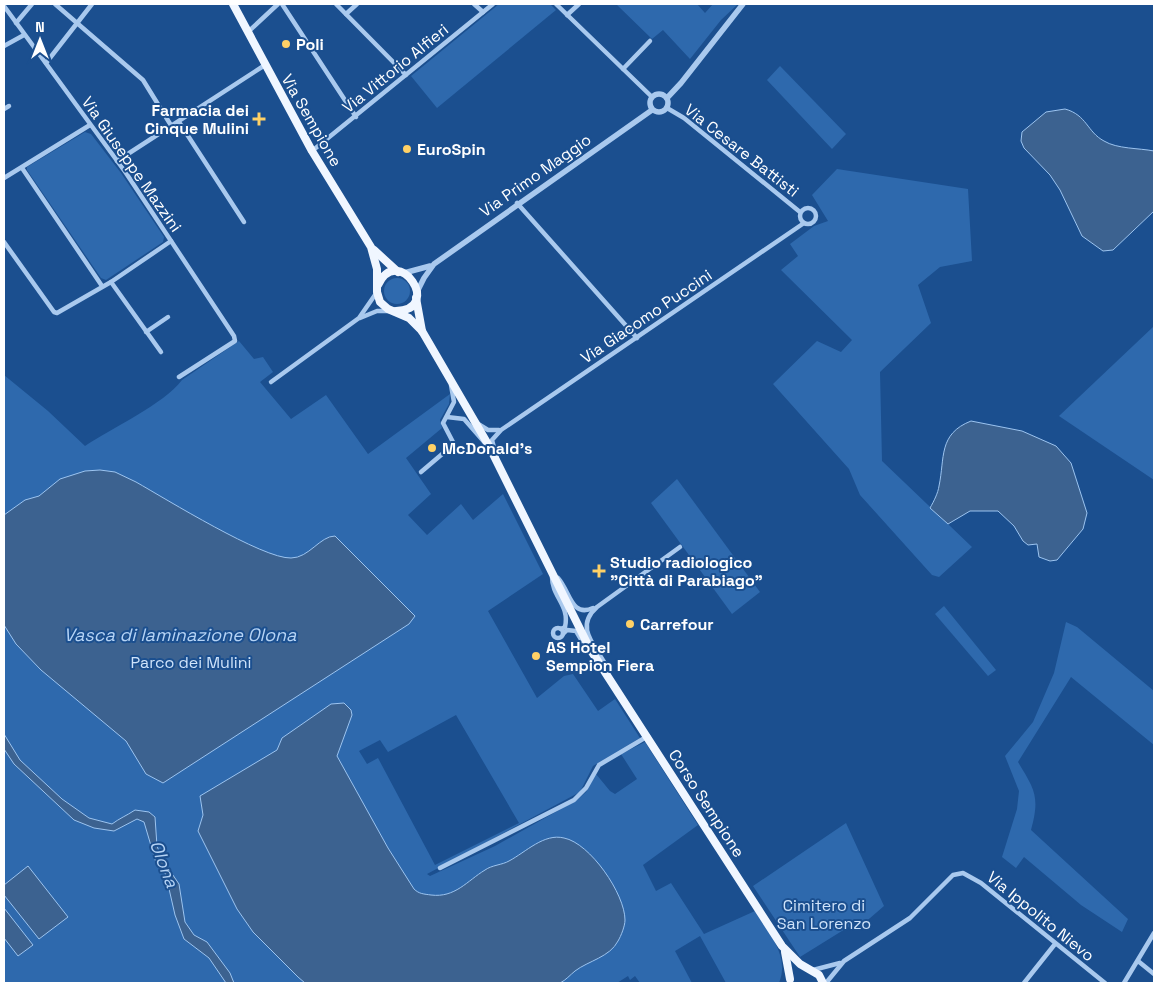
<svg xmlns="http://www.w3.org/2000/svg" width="1158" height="987" font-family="'Space Grotesk',sans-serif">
<rect width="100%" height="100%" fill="#1b4f8f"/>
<g fill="#2e69ad" fill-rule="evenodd">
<path d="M499 4H550L556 10 437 108 411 76Z"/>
<path d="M616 4H697L705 13 713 4H738L721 20 690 59 663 30 652 39Z"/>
<path d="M780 66 846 134 832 149 767 80Z"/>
<path d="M85 132 91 134 121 173 164 237 163 242 106 280 101 278 27 170V167Z"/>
<path d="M837 169 968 189 972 261 940 267 918 285 931 323 880 372 882 461 972 547 939 577 932 575 860 495 849 469 773 384 817 341 841 352 852 340 781 270 798 256 790 244 814 226 828 221 812 195Z"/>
<circle cx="397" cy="291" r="13"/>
<path d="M1153 327 1154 328V480L1059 416Z"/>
<path d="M239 341 254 359 263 357 273 372 260 382 291 419 326 395 368 454 450 394 449 404 440 420 442 428 406 458 431 494 408 515 427 535 461 504 473 520 503 494 543 574 488 611 537 698 564 676 573 674 598 711 615 699 640 738 593 766 580 792 427 874 430 876 495 846 577 800 586 792 596 774 610 791 615 794 637 779 621 754 645 742 698 825 643 865 656 891 671 883 704 934 755 911C769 934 790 956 779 983H726L700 936 675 951 692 983H640L635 976 630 980 628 976 617 983H4V375L48 411 85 446C112 428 164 404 182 380ZM456 715 519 823 435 865 378 758 367 764 359 751 380 740 388 752Z"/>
<path d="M677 479 760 592 732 614 651 503Z"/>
<path d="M944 606 996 670 988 676 935 614Z"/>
<path d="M1066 622 1077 627 1154 691V745L1071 677 1018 762C1035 790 1040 797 1031 830L1128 919 1122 932 1081 905 1024 857 1016 868 1002 857 1017 809 1019 791 1005 756 1033 722 1054 673Z"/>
<path d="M846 823 884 906 862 925 858 921 800 957 753 886Z"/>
</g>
<g fill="#3c6290" stroke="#9cc4f0">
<path d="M1065 109C1087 115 1087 132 1104 141 1117 149 1139 148 1154 151V211L1113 250 1103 251 1082 236 1060 190 1050 175 1024 148 1021 141 1022 132 1046 112Z"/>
<path d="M971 421 1022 431 1056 446 1071 463 1087 513 1083 529 1057 560 1050 561 1039 557 1037 544 1028 545 1023 541 1014 526 998 511H970L948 524 930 508C934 501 938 493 939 486 945 458 938 434 971 421Z"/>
<path d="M100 470 115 472 136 482C166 499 263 559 291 558 309 558 320 536 335 536L415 616 409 624 163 783 146 774 126 741 41 670 16 644 4 625V515L25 500 39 496 60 479 85 471Z"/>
<path d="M344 703 351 710 352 715 337 756 388 848 414 889C419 894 424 894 431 895 455 898 467 881 485 870 492 865 502 865 509 861 526 852 544 833 564 838 590 843 625 894 625 920 625 926 621 936 618 941 610 957 588 961 575 971 570 975 566 980 560 983H305L298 977 253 932 237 909 198 831 203 815 200 796 277 750 282 738 331 704Z"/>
<path d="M4 734 20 760 62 799 89 818 112 824C120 818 126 816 135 810L149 812 155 817 157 846 162 859 179 884 185 922 194 935 207 942 230 973 234 983H226L209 958 184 939 175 915 167 880 165 873 157 866 144 822 137 819 114 831 94 828 74 820 14 764 4 749Z"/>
<path d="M28 866 68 917 39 939 4 895V885Z"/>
<path d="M4 908 33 945 18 956 4 938Z"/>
</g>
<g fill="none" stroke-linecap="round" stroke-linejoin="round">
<g stroke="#a9c9ee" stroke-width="4.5">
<path d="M55 4 143 80 172 127"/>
<path d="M282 4 356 117"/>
<path d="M336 4 406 75"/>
<path d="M474 4 483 12"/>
<path d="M556 4 652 97"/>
<path d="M4 6 126 173 234 336 235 341 179 377"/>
<path d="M346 14 357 4"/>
<path d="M567 15 579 4"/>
<path d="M16 23 32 4"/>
<path d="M248 32 278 4"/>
<path d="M4 46 24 35"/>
<path d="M46 63 92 4"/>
<path d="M623 69 650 41"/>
<path d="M667 108 684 118 800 212"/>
<path d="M4 109 9 106"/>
<path d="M179 122 244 222"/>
<path d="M312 151 493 4"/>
<path d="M117 161 265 65"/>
<path d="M22 168 102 286"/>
<path d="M4 178 90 125"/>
<path d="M517 203 637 338"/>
<circle cx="808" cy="216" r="8"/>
<path d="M4 242 54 312 57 313 111 282 171 241"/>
<path d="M111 282 161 352"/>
<path d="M360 318 377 311H389"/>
<path d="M146 332 168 317"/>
<path d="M271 382 359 318 377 292"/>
<path d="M447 417 464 419 486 444"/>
<path d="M475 422 488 430H499"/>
<path d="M497 459 492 440 501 430 804 223"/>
<path d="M421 472 454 444 443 423 454 402 451 385"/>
<path d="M552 577C552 597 570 605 565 627L561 629"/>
<path d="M558 578C570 591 571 618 593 608"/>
<circle cx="558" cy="633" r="5"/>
<path d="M563 634 567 630 576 631 582 641"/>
<path d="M608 673 607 667C595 645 574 627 597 607L680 547"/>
<path d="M440 868 574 800 586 788 599 765 648 736"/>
<path d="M1138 961 1154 974"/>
<path d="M813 970 840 963"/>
<path d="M826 983 844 961 910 918 953 875 963 873 981 883 1105 983"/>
<path d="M1024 983 1055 944"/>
<path d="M1124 983 1154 933"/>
</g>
<g stroke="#a9c9ee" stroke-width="5.5">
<circle cx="659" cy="103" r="9"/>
<path d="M667 98 681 83 743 4"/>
<path d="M404 273 430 266"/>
<path d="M417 292 424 278 434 264 652 110"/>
</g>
<g stroke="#f0f6ff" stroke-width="8">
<path d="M233 4 312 151 371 247 377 269V292L380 302 388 309 409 318 422 331 489 446 590 649 782 946 800 964 819 975 823 983"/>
<path d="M374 250 398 272"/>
<path d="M378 285C398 242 444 310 396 311"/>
<path d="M416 298 422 331"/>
<path d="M785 952 790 979"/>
</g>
</g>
<g fill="#ffd166" stroke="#1b4f8f" stroke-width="2">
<circle cx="286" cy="44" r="5"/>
<path d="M256.5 111.5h5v5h5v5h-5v5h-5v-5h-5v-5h5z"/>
<circle cx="407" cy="149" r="5"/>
<circle cx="432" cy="448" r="5"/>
<path d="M596.5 563.5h5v5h5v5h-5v5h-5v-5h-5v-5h5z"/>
<circle cx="630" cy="624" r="5"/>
<circle cx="536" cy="656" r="5"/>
</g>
<g text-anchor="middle" stroke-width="4" stroke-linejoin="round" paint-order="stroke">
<g font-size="16" font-weight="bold" fill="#fff" stroke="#1b4f8f" text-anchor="start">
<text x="296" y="50">Poli</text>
<text x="249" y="116" text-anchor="end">Farmacia dei<tspan x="249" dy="18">Cinque Mulini</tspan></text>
<text x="417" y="155">EuroSpin</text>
<text x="442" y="454">McDonald's</text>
<text x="610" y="568">Studio radiologico<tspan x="610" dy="18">"Città di Parabiago"</tspan></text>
<text x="640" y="630">Carrefour</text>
<text x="546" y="653">AS Hotel<tspan x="546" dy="18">Sempion Fiera</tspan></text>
</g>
<g font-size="16" fill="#fff" stroke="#1b4f8f">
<text transform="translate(395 68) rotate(-39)" y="6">Via Vittorio Alfieri</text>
<text transform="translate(312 120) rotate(60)" y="6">Via Sempione</text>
<text transform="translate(742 150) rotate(38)" y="6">Via Cesare Battisti</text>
<text transform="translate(132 164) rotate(55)" y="6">Via Giuseppe Mazzini</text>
<text transform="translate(535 175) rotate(-35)" y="6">Via Primo Maggio</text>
<text transform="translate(646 316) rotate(-34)" y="6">Via Giacomo Puccini</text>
<text transform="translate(707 803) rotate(57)" y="6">Corso Sempione</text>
<text transform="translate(1041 916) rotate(39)" y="6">Via Ippolito Nievo</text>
</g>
<g font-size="16" fill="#cfe3fa" stroke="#1b4f8f">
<text x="191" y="668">Parco dei Mulini</text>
<text x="824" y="911">Cimitero di<tspan x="824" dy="18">San Lorenzo</tspan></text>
</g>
<g font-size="18" font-style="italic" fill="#b5d3f5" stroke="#1b4f8f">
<text x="180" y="641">Vasca di laminazione Olona</text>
<text transform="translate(164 864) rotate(69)" y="6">Olona</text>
</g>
</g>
<rect width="1158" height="987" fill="none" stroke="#ffffff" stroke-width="10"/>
<g transform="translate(40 40)" stroke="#1b4f8f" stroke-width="4" paint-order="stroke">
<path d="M0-4L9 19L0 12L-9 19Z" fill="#ffffff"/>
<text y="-8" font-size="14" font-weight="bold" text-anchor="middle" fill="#ffffff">N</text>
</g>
</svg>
